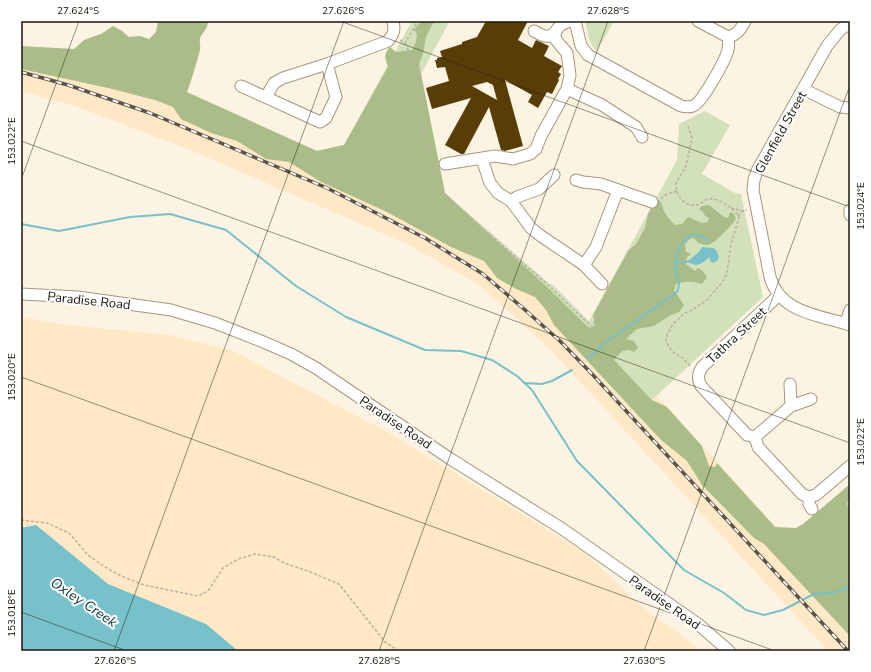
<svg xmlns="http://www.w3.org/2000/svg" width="871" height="672" font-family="'Nunito Sans',sans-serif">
<rect width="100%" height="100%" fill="#fdf3e2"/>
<g fill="#fee8c6">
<path d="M21 46 402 194 588 333 653 400 657 396 850 608V651H828L551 350 478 284 407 244 193 151 72 105 21 91Z"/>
<path d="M21 317 67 325 170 335 231 350 393 435 584 552 640 605 703 651H21Z"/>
</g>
<g fill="#d3e1bb">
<path d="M412 21H450L421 74 445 193 551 285 552 284 589 321 677 160 679 124 705 111 730 125 702 174 735 193 741 194 763 297 652 400 588 333 551 299 316 151 344 145Z"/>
<path d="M585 21H614L597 51C588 45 588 31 585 21Z"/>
</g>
<path fill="#aabd88" d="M158 21H208C208 30 203 31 200 38 199 42 201 46 200 50 196 65 192 79 187 92L317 151 344 145 388 67C385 58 383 54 390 47L396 52 412 50 416 42 417 34 414 30 421 21H434L426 37 423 54 419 64 445 193 547 287 587 326 591 328 595 325 593 315 628 251 636 244 645 228 648 214 656 198 661 202C663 212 668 218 675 225L682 224 688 217 702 223 708 222 709 218 705 216 703 212 699 209 702 206 709 205 724 217 728 218 730 212 734 214 736 219C732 225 714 245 707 245 705 245 701 244 698 243L694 238 690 239 685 244 686 252 691 254 687 257 686 264 695 271 698 268 703 271 707 277 702 284C692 281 685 281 676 284L674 290 684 305 679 312 669 316 654 326 637 329 626 339 634 341 638 348 634 352 629 350 622 351 614 360 652 400 667 407 702 446 709 466 715 467 717 463 775 527 796 528 803 524 850 484V499L847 504 850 508V636L764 544 754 538 702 485 687 461 661 440 554 325 546 310 535 297 516 289 497 278 484 261 451 247 387 212 321 182 289 162 266 159 237 141 211 133 181 119 173 107 155 100 108 88 21 69V46L74 49 84 40 101 34 113 26 122 31 129 37 140 36 149 39 156 32Z"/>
<g fill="#76c1ca">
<path d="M702 247 713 248 716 250 719 257 718 260 713 263 710 261V257C706 260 701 265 695 265 693 264 691 263 689 263L688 261 699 252Z"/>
<path d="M36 525 108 584 206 624 238 651H21V528Z"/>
</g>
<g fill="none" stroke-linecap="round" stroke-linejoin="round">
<g stroke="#76c1ca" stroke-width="2">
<path d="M21 224 59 231 130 217 170 214 226 230 296 286 346 317 425 350 461 351 492 360 517 376 532 390 577 461 684 570 724 593 746 610 764 615 783 610 814 594 837 592 850 586"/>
<path d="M675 264 691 261"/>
<path d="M588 358 605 343 677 292C683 277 674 278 675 265 676 253 684 230 700 236 703 237 706 239 708 241"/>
<path d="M524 383 542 384 552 381 572 370"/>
</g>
</g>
<path fill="#593d07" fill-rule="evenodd" d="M486 21H528L518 40 532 48 536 40 549 46 544 56 562 66 558 72 561 74 558 79 559 80 552 94 547 92 538 108 528 102 532 95 505 80 523 146 505 151 501 150 489 107 464 154H461L445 145 471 98 432 109 426 88 449 81 445 67 437 68 435 60H437V58L442 57 440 51 462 44V42L477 37ZM487 82 493 85 497 100 472 86Z"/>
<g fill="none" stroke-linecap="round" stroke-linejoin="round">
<g stroke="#a7967d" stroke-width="13">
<g id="minor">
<path d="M575 21 581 46 588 55 681 106C685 107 690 107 693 106 702 103 724 62 727 53 729 48 729 43 728 37L698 21"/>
<path d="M850 23 840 30 827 46 757 171 754 180 753 190 770 277C780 313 819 315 850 325"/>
<path d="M534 31C543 36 549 40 556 31"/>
<path d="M728 37C737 35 741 29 745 21"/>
<path d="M241 86 320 122 326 118 336 97 327 64"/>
<path d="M567 89 602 105 636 127 642 137"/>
<path d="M803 89 840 107 850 108"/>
<path d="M266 97 274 83 283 78 327 64 388 41C394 34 395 30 393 21"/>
<path d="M482 159 490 183 498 193 511 201 531 228 541 236 584 265 602 284"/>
<path d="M445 164 495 156 513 159 530 154 536 149 541 136 567 89 570 75 567 53 556 40 555 36C556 27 561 24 570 21"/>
<path d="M576 180 583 182 601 184 652 202"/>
<path d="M511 201 517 197 539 189 554 175"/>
<path d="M850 210V215"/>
<path d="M584 265 596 247 618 190"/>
<path d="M21 294 78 297 171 310 215 323 261 341 291 354 316 368 449 458 561 528 698 624 729 651"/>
<path d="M779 295 702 367C698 374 697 378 701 386L747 435 755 437 758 447 802 494 809 497"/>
<path d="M846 323 850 310"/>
<path d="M790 384 791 406 811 399"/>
<path d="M755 437 791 406"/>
<path d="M809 497 816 495 850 466"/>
<path d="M809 497V504L812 509"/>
</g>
</g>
<g stroke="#b9b0a1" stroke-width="1.5" stroke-dasharray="3 2" stroke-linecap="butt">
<path d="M400 40 405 43 418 21"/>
<path d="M405 43 418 70 428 153 444 195 546 283 592 327 648 228 654 210"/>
<path d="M688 126 692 138 686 166 676 183C675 195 684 207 697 205 701 204 704 200 708 199 718 197 737 210 739 218L731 244 727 272 724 280 707 300 692 310 685 313 673 324 667 335 666 341 669 347 674 353 683 358 691 367"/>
<path d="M661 199 667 194 677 191"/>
<path d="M731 208 743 211"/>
<path d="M738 216 743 211 747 210"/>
<path d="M21 520 47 523 69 533 88 555 105 567 121 576 144 585 198 596 208 591 223 568 238 559 255 554 274 557 284 563 308 571 339 584 385 642 399 651"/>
</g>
<use href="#minor" stroke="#fff" stroke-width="11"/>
<g stroke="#5a5347" stroke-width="3.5">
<path id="rail" d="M21 72 68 85 150 113 327 188 425 238 483 274 524 309 560 341 592 374 848 651"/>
</g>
<use href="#rail" stroke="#fff" stroke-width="2" stroke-dasharray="6" stroke-linecap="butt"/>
</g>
<path fill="none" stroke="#1c160c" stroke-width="1" stroke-opacity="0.45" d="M340 21 850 207M21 141 850 443M21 180 79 21M21 377 775 651M21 612 127 651M114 651 344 21M379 651 608 21M644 651 850 85"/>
<g text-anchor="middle" stroke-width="4" stroke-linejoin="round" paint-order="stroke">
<g font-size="13" fill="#1c160c" stroke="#fff">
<text transform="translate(780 132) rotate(-61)" y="5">Glenfield Street</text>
<text transform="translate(89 300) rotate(6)" y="5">Paradise Road</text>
<text transform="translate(736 335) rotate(-43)" y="5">Tathra Street</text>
<text transform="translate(396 422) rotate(34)" y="5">Paradise Road</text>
<text transform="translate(665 602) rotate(35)" y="5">Paradise Road</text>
</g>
<g font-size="14" font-style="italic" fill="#0b3135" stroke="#fff">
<text transform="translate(84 602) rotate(34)" y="5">Oxley Creek</text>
</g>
</g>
<rect width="871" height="672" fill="none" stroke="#ffffff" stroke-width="44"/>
<rect x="22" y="22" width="827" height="628" fill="none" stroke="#1c160c" stroke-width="1.5"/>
<g font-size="10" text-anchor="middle" fill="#1c160c">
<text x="78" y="14">27.624°S</text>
<text x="343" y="14">27.626°S</text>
<text x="608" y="14">27.628°S</text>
<text transform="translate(11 141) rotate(-90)" y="4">153.022°E</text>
<text transform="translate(860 206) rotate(-90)" y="4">153.024°E</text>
<text transform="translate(11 377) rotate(-90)" y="4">153.020°E</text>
<text transform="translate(860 442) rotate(-90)" y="4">153.022°E</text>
<text transform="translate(11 613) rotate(-90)" y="4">153.018°E</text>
<text x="115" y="664">27.626°S</text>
<text x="379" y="664">27.628°S</text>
<text x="644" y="664">27.630°S</text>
</g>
</svg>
